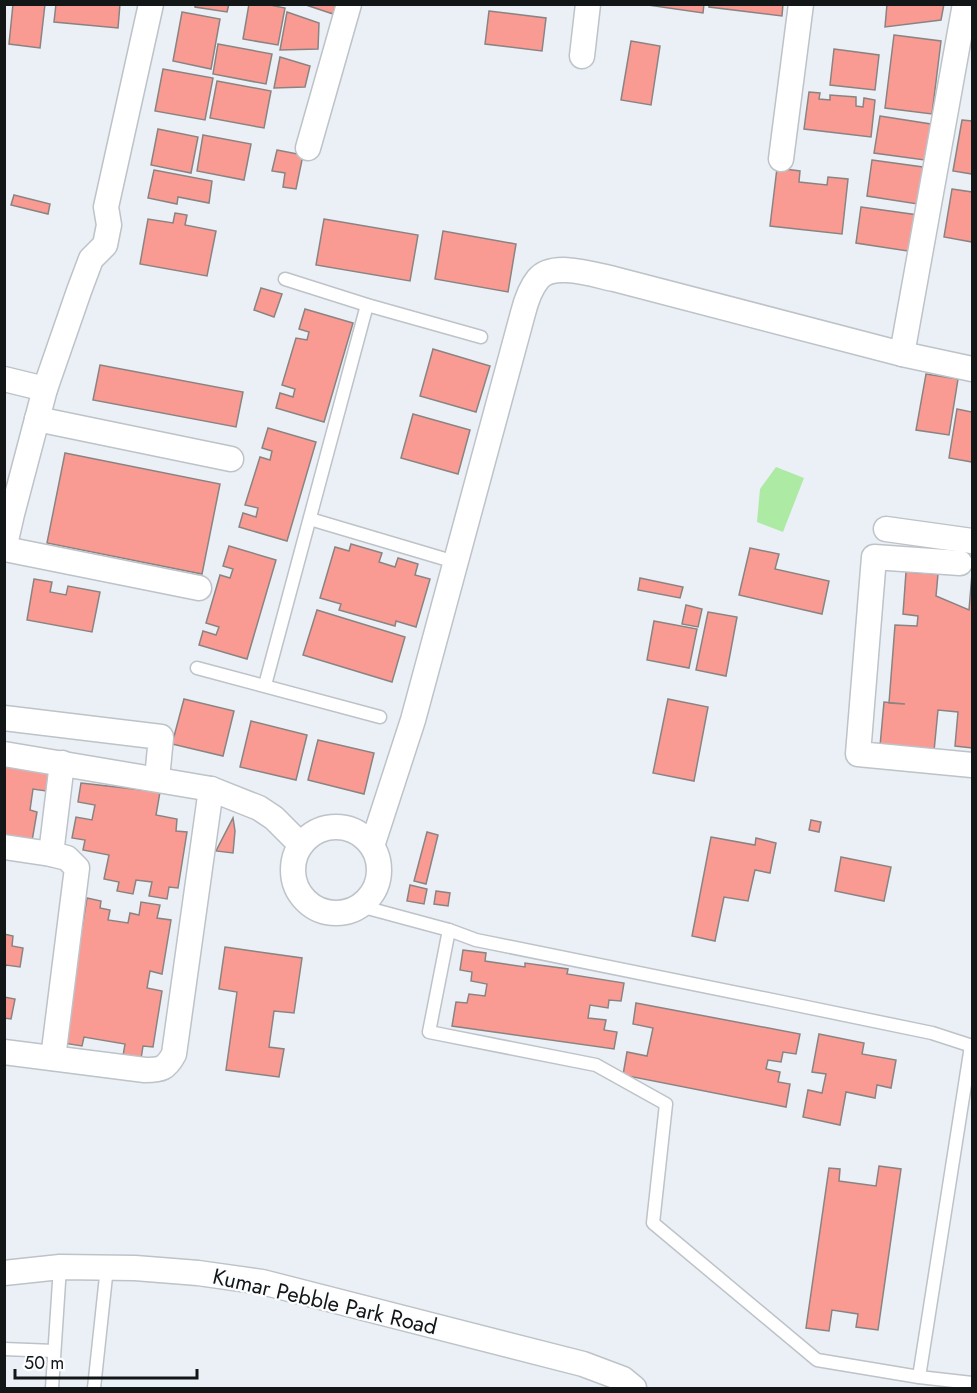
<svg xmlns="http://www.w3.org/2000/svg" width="977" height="1393" font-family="Jost,sans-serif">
<rect width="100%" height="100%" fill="#eaf0f6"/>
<path fill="#adeaa4" d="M776 467 804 478 783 532 757 522 760 489Z"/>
<g fill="#f99b93" stroke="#8b8382" stroke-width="1.5">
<path d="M13 4H45L40 48 9 44Z"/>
<path d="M56 4H120L118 28 54 22Z"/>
<path d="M195 4H229L227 12 195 7Z"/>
<path d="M249 4H265L285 8 278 45 243 39Z"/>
<path d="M303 4H336L333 14Z"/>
<path d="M641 4H704L703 13Z"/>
<path d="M709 4H783L782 16 709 7Z"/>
<path d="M887 4H944L941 20 885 27Z"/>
<path d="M489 11 546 18 542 51 485 44Z"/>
<path d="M182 12 220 19 211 69 173 61Z"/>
<path d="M287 12 319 23 318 49 280 50Z"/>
<path d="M894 35 941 41 932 114 885 108Z"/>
<path d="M631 41 660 46 651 105 621 100Z"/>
<path d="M218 44 272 54 266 84 213 74Z"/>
<path d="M834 49 879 55 875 90 830 85Z"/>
<path d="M280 57 310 66 305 87 274 88Z"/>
<path d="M163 69 213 78 205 120 155 111Z"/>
<path d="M217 81 271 91 264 128 210 118Z"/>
<path d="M809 92 820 93 819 99 830 100V95L856 97V106L863 107 864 98 875 100 871 137 804 129Z"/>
<path d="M880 116 937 125 932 161 874 153Z"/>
<path d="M962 120 972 121V174L953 171Z"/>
<path d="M158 129 198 137 191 173 151 165Z"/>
<path d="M203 135 251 144 244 180 197 171Z"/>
<path d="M277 150 303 155 296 189 283 187 285 173 272 171Z"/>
<path d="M872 160 930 168 924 205 867 196Z"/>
<path d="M777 168 800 171 799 182 827 185 828 177 848 179 842 234 770 226Z"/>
<path d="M154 170 212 181 209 203 178 197 177 204 148 198Z"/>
<path d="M952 189 972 192V242L944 237Z"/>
<path d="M14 195 50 204 48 214 11 205Z"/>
<path d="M861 207 918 215 914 252 856 243Z"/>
<path d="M175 213 187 215 185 225 216 231 207 276 140 264 148 219 173 223Z"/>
<path d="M324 219 418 235 410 281 316 265Z"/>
<path d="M443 231 516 244 508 292 435 279Z"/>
<path d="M261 288 282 294 274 317 254 310Z"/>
<path d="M305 309 353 323 324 422 276 408 280 393 293 397 295 389 282 385 296 338 307 340 309 332 299 329Z"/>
<path d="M433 349 490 366 476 412 420 396Z"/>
<path d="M100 365 243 392 236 427 93 400Z"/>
<path d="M926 374 958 379 949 435 916 430Z"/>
<path d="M957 409 972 412V462L949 458Z"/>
<path d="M413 414 470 430 458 474 401 458Z"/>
<path d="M268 428 316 442 287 541 239 527 243 513 256 517 258 508 245 505 260 457 270 460 272 451 262 448Z"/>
<path d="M65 453 220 484 202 574 47 543Z"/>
<path d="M351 544 382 553 379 562 395 567 398 558 418 564 415 575 430 579 416 627 396 621 395 626 339 610 341 604 320 598 335 547 349 551Z"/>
<path d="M229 546 276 560 247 659 199 645 203 631 216 635 219 627 206 623 220 575 230 578 233 569 223 566Z"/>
<path d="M750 548 779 554 775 569 829 581 822 614 739 595Z"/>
<path d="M906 572 938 574 936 596 969 610 972 574V748L955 746 958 712 938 710 934 751 880 746 884 702 905 704 889 703 895 625 917 626 918 616 903 614Z"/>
<path d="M640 578 683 587 680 598 638 590Z"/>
<path d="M34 579 52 582 50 592 66 595 68 586 100 592 92 632 27 620Z"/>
<path d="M686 605 702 609 698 627 682 624Z"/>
<path d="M317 610 405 637 392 682 303 655Z"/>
<path d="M708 612 737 617 726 676 696 670Z"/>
<path d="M654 621 697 629 689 668 647 660Z"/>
<path d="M184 699 234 711 223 756 172 744Z"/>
<path d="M668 699 708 707 694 781 653 773Z"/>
<path d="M251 721 307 735 296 780 240 767Z"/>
<path d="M318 740 374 753 364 794 308 780Z"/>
<path d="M4 759 50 772 46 791 33 789 30 810 37 812 31 847 4 843Z"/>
<path d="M81 783 160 792 156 815 177 819 176 831 187 832 178 888 169 887 167 899 149 896 152 882 136 880 133 894 117 891 119 882 104 879 109 855 83 850 85 840 72 838 76 817 92 820 95 805 78 802Z"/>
<path d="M233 818 235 831 233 853 216 851Z"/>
<path d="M811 820 821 822 819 832 809 830Z"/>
<path d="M427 832 438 835 426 884 414 881Z"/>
<path d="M711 837 755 845 756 838 776 843 770 873 755 870 748 901 724 897 715 941 692 936Z"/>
<path d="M841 857 891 867 884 901 835 891Z"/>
<path d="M410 885 427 889 424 904 407 901Z"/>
<path d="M436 891 450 893 448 906 434 904Z"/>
<path d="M87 898 101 901 100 908 110 910 108 920 128 923 130 913 139 915 141 902 160 905 157 918 171 920 162 974 150 971 147 988 162 991 153 1047 143 1046 141 1059 123 1056 125 1044 84 1037 82 1046 63 1043Z"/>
<path d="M4 934 13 936 12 946 23 948 20 967 6 965 4 972Z"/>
<path d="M225 947 302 958 294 1013 274 1011 269 1047 284 1049 279 1077 226 1070 237 992 219 989Z"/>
<path d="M463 950 486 953 485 961 525 967V963L568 969 567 974 624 983 621 1001 609 1000 608 1008 590 1005 588 1018 606 1020 604 1030 617 1032 614 1049 452 1026 456 1002 467 1003 469 994 485 996 487 984 471 981 472 972 460 970Z"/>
<path d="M4 997 15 999 11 1019 4 1018Z"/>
<path d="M636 1003 800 1034 796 1054 783 1052 781 1062 768 1060 766 1069 780 1072 778 1082 790 1084 786 1107 623 1075 627 1052 647 1056 653 1028 633 1024Z"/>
<path d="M819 1034 864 1043 862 1054 896 1060 891 1088 877 1085 875 1098 846 1092 840 1125 803 1117 808 1090 822 1093 826 1074 812 1072Z"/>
<path d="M879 1166 901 1169 878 1330 856 1327 858 1314 832 1310 829 1331 806 1328 829 1168 840 1169 839 1181 876 1186Z"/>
</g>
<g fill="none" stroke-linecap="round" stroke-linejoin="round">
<g stroke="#bdc3c8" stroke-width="15">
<g id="lane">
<path d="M285 279 367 305 481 337"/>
<path d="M310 519 455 562"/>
<path d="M197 668 380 717"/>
<path d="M265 685 367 305"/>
<path d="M360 906 449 930 476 940 782 1002 932 1033 972 1046"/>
<path d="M449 930 429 1032 596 1065 666 1104 653 1223 817 1360 919 1377 971 1046"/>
<path d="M4 1349 54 1351"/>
<path d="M919 1377 972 1383"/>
<path d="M52 1388 60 1267"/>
<path d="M94 1388 107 1267"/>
</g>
</g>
<g stroke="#bdc3c8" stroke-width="27">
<g id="street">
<path d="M582 56 588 4"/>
<path d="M308 148 349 4"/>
<path d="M781 159 801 4"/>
<path d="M902 354 965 4"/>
<path d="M4 379 45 389"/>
<path d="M37 419 231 459"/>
<path d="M886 529 972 541"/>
<path d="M4 549 12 514 45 389 79 291 91 259 105 245 109 225 106 207 151 4"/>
<path d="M5 549 199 588"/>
<path d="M960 563 874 557 858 754 972 765"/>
<path d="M4 718 161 737 157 779"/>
<path d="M4 754 211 789 259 808 274 818 301 845"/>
<circle cx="336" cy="870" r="43"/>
<path d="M372 846 413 720 523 313C526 301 530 289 538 279 553 261 594 275 614 279L902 354 972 369"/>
<path d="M4 847 51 854 67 858 77 868 53 1058"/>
<path d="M51 854 62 763"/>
<path d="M4 1052 145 1070C161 1070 166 1069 174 1054L211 789"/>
<path d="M4 1273 60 1267 135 1268 198 1273 262 1282 583 1364 623 1379 634 1388"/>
</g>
</g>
<use href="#lane" stroke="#fff" stroke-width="12"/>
<use href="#street" stroke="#fff" stroke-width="24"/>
</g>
<g text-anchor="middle" stroke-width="4.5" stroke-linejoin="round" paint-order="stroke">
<g font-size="22" fill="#131617" stroke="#fcfdfe">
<text transform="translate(325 1301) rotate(13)" y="8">Kumar Pebble Park Road</text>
</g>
</g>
<rect width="977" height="1393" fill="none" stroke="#131617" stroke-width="12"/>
<path d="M15 1369v9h182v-9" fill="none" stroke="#131617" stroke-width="3"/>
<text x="24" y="1369" font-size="18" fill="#131617" stroke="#fcfdfe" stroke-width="4.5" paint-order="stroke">50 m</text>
</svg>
